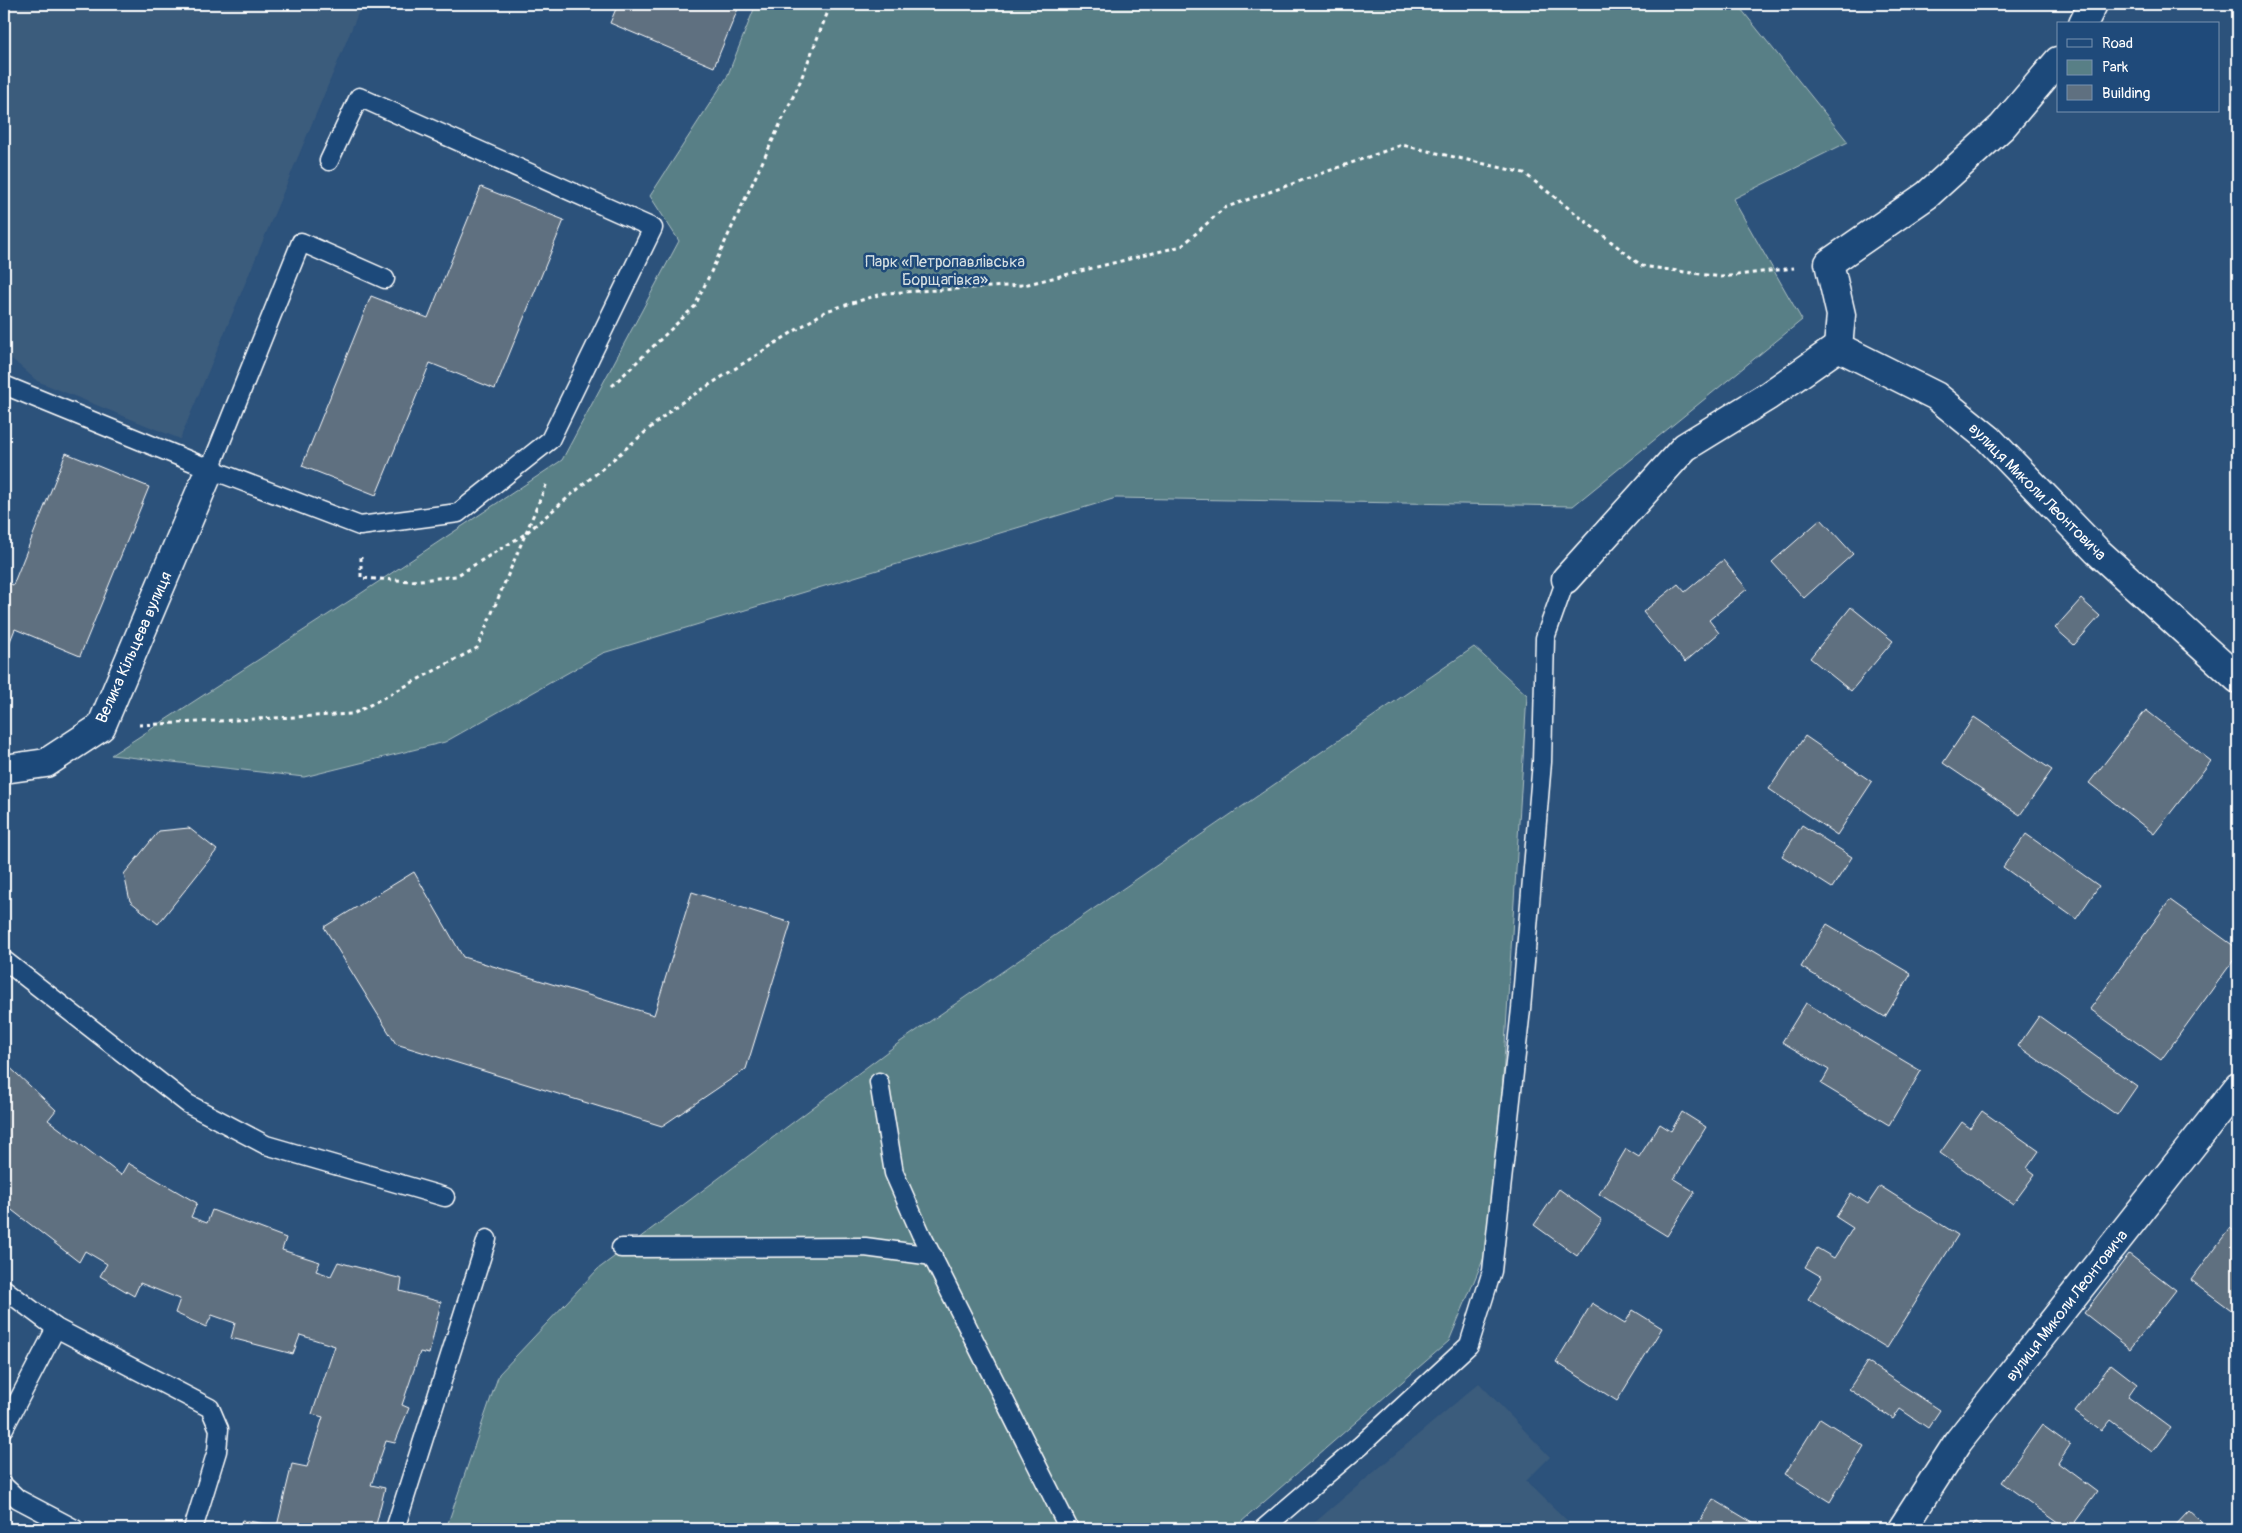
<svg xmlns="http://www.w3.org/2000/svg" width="2242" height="1533" font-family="Pangolin,sans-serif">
<rect width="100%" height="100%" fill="#2c527b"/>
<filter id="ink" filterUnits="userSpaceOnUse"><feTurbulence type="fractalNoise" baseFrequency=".02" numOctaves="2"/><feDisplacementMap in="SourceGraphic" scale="10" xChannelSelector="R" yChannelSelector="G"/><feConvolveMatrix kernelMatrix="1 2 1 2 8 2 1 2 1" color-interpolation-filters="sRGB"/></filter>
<g filter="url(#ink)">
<g fill="#3b5b7c">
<path d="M4 4H362L180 439 37 381 13 360 4 356Z"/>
<path d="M1479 1383 1550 1457 1526 1481 1576 1529H1307Z"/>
</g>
<g fill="#587f86" stroke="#acbfc2">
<path d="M756 4H1737L1848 142 1733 199 1802 320 1573 506 1116 498 603 653 445 742 304 777 111 755 360 594 562 460 679 241 650 196 727 77Z"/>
<path d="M1474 647 1527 695 1493 1236 1449 1341 1233 1529H446L499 1374 598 1269 900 1042Z"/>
</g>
<g fill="#5f7080" stroke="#fff">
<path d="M618 4H740L714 67 610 23Z"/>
<path d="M481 187 564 220 495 389 430 363 376 495 302 466 371 296 428 318Z"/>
<path d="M66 453 149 487 80 656 15 629 4 656V581L13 585Z"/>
<path d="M1821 519 1853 554 1804 598 1772 562Z"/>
<path d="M1723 560 1747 589 1709 620 1719 633 1685 662 1643 612 1678 584 1685 592Z"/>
<path d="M2081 599 2100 616 2074 645 2055 628Z"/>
<path d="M1851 607 1893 641 1851 691 1810 658Z"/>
<path d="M2146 710 2211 761 2154 834 2089 783Z"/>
<path d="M1974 717 2052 770 2020 815 1943 763Z"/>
<path d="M1805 736 1872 782 1837 835 1769 789Z"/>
<path d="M1802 825 1852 857 1832 888 1782 856Z"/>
<path d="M189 828 217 850 158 924 130 901 124 874 159 831Z"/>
<path d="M2026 834 2099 886 2076 919 2003 867Z"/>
<path d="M414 872 463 957 654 1015 692 892 791 923 746 1069 662 1126 396 1044 324 927Z"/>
<path d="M2170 900 2238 949V954L2161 1060 2090 1009Z"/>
<path d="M1827 924 1911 974 1885 1017 1801 967Z"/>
<path d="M1806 1003 1921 1071 1889 1125 1821 1084 1829 1070 1782 1042Z"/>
<path d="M2039 1016 2137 1086 2117 1115 2018 1046Z"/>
<path d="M4 1062 56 1110 48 1120 121 1175 128 1163 197 1203 191 1217 207 1223 212 1210 286 1238 282 1250 320 1262 316 1271 331 1276 338 1262 402 1279 400 1291 441 1302 429 1354 420 1352 402 1405 409 1408 395 1443 386 1441 371 1485 385 1488 375 1529H239L242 1520 277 1526 292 1464 307 1467 323 1417 312 1414 335 1346 300 1335 293 1354 231 1338 235 1323 212 1315 206 1327 175 1313 180 1299 140 1283 134 1296 100 1276 107 1264 85 1251 79 1262 4 1204Z"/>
<path d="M1982 1111 2039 1151 2027 1168 2035 1174 2013 1204 1940 1153 1962 1122 1970 1128Z"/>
<path d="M1682 1112 1706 1127 1674 1179 1695 1192 1667 1236 1599 1194 1626 1149 1639 1157 1660 1124 1671 1131Z"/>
<path d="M1880 1186 1958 1235 1887 1348 1808 1299 1822 1277 1805 1267 1817 1248 1834 1258 1853 1228 1836 1217 1851 1193 1868 1204Z"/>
<path d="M1559 1189 1602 1220 1577 1256 1534 1225Z"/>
<path d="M2230 1228 2238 1234V1315L2191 1280Z"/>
<path d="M2129 1254 2176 1290 2130 1349 2084 1313Z"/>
<path d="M1592 1303 1625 1323 1633 1310 1662 1328 1617 1401 1556 1362Z"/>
<path d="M1867 1362 1940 1410 1928 1428 1900 1409 1893 1419 1849 1389Z"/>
<path d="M2111 1364 2137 1384 2128 1397 2170 1428 2152 1452 2110 1420 2101 1431 2075 1412Z"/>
<path d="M1820 1418 1864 1446 1830 1502 1785 1474Z"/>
<path d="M2042 1425 2070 1445 2058 1463 2097 1492 2070 1529H2067L2001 1482Z"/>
<path d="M1713 1499 1763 1529H1695Z"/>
<path d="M2189 1511 2209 1529H2172Z"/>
<path d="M1976 1522 1988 1529H1972Z"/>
</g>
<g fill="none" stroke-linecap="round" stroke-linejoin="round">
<g stroke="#fff" stroke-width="21">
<g id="service">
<path d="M4 385 210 469 360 526 458 513 550 440 653 228 359 97 329 161"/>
<path d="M210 469 301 242 385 279"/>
<path d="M4 960 188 1104 266 1145 445 1197"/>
<path d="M879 1082 894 1173 921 1234 1069 1529"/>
<path d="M621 1248 865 1247 933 1256"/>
<path d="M4 1289 56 1328 210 1408 219 1429 217 1451 193 1529"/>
<path d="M4 1428 56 1328"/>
<path d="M4 1486 18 1499 75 1529"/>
<path d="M395 1529 487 1239"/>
<path d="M1263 1529 1361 1445 1469 1345 1492 1271 1521 1009 1542 762 1545 638 1566 579"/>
</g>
</g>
<g stroke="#fff" stroke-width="31">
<g id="minor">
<path d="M2083 24 2093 4"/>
<path d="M2058 61 2002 127 1927 195 1829 263 1841 315 1838 347 1936 396 1989 439 2097 551 2238 679"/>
<path d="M1566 579 1685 447 1768 396 1838 347"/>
<path d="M4 769 46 763 101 727 210 469"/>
<path d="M1902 1529 1958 1442 2238 1087"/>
</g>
</g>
<g stroke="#fff" stroke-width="3" stroke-dasharray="4 4" stroke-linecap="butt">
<path d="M612 386 695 306 799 84 831 4"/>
<path d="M361 557V578L412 581 456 576 525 534 676 406 826 311 885 293 1024 285 1182 246 1224 208 1402 145 1524 173 1642 266 1721 277 1794 268"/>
<path d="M139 725 353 714 477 648 547 483"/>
</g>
<use href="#service" stroke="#1f4a7a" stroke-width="18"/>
<use href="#minor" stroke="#1f4a7a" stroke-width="28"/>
</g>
</g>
<g text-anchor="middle" stroke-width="5" stroke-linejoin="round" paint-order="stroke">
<g font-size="16" fill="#d5dfe1" stroke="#1f4a7a">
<text x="945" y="267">Парк «Петропавлівська<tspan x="945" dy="18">Борщагівка»</tspan></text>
</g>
<g font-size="16" fill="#fff" stroke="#1f4a7a">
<text transform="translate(2038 491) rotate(45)" y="6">вулиця Миколи Леонтовича</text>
<text transform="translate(133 647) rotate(-66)" y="6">Велика Кільцева вулиця</text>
<text transform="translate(2066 1305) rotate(-52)" y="6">вулиця Миколи Леонтовича</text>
</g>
</g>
<rect width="2242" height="1533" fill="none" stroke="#1f4a7a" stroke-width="20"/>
<rect x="10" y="10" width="2222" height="1513" fill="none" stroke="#fff" stroke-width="2" filter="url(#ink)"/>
<rect x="2057" y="22" width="162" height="90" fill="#1f4a7a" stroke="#7992af"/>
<rect x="2067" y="39" width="25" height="8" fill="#1f4a7a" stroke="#7992af"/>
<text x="2102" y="48" font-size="15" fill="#ffffff">Road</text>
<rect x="2067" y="60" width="25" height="15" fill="#587f86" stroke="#7992af"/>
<text x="2102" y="72" font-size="15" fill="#ffffff">Park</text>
<rect x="2067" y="85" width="25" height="15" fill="#5f7080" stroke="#7992af"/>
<text x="2102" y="98" font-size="15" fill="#ffffff">Building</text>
</svg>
